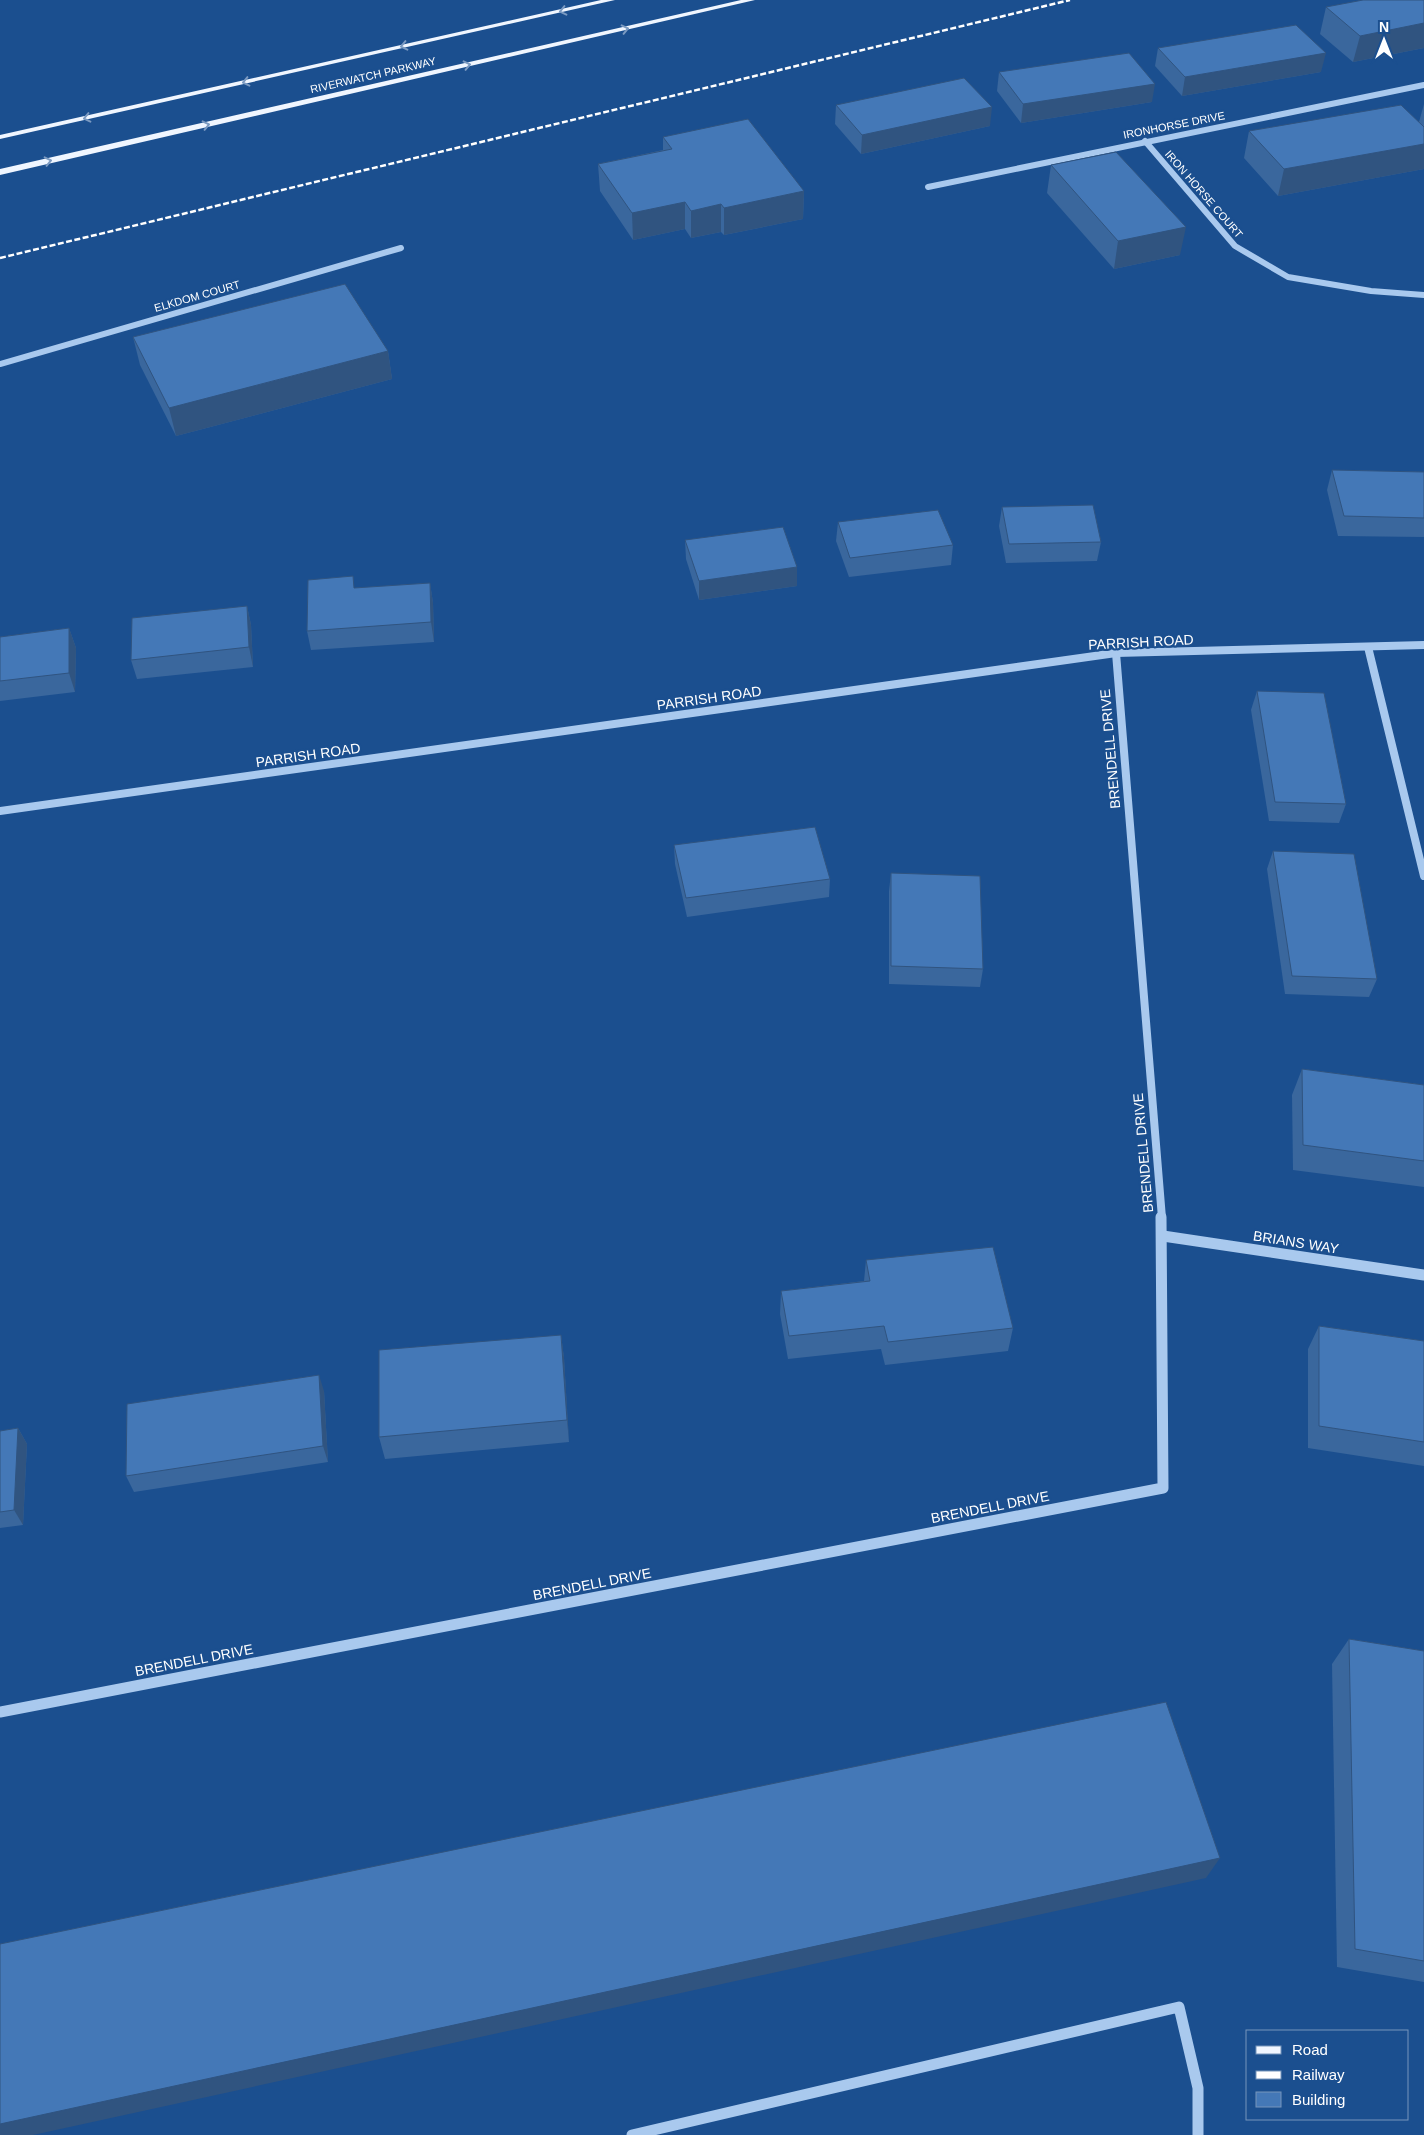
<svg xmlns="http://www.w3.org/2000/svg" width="1424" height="2135" font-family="Helvetica,sans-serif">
<rect width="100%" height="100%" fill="#1b4f8f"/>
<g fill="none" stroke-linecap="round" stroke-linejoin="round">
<g stroke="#a9c9ee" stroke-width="6">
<path d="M1145 141 1235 246 1288 277 1371 291 1424 295"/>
<path d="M928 187 1424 85"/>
<path d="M0 364 401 248"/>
</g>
<g stroke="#a9c9ee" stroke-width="8">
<path d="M1368 647 1424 876"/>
<path d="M1116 653 1162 1218"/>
<path d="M0 811 1116 653 1424 645"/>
</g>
<g stroke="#a9c9ee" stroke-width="11">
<path d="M1163 1236 1424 1275"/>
<path d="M0 1712 1163 1488 1161 1217"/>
<path d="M632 2135 1179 2007 1198 2088V2135"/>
</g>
<g fill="#f0f6ff" fill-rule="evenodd">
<path d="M601 0H615L0 139V135Z"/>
<path d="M741 0H755L0 175V169Z"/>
</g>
<path stroke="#fff" stroke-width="2.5" stroke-dasharray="6 2.5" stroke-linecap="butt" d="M0 258 1070 0"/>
</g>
<g fill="#3a679d">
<path d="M1424 0V48L1353 62 1320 34 1326 7Z"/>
<path d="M1158 48 1321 72 1182 96 1155 66Z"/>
<path d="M999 72 1152 102 1021 123 997 91Z"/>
<path d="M1424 104V169L1278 196 1244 158 1249 131 1419 122Z"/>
<path d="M836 105 990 126 861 154 835 124Z"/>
<path d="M663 137 804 191 803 219 724 235 721 232 691 238 685 229 633 240 600 191 598 164 663 150Z"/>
<path d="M1051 165 1180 255 1114 269 1047 193Z"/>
<path d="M133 337 388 351 392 379 176 436 140 365Z"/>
<path d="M1332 470 1424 472V537L1338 536 1327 490Z"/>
<path d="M1002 507 1101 542 1097 561 1006 563 999 526Z"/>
<path d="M838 522 953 545 951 565 849 577 836 541Z"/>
<path d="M685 540 797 567V586L699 600 686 559Z"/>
<path d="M430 583 433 603 434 642 311 650 307 631 356 588Z"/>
<path d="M247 606 251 625 253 667 137 679 131 660Z"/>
<path d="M69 628 76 648 75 692 0 701V637Z"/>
<path d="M1257 691 1346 804 1339 823 1269 821 1251 710Z"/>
<path d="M674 845 830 879 829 897 687 917 675 864Z"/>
<path d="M1273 851 1377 979 1369 997 1285 994 1267 869Z"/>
<path d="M891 873 983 969 980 987 889 984V891Z"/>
<path d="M1302 1069 1424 1085V1187L1293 1170 1292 1095Z"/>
<path d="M866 1260 1013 1328 1008 1351 885 1365 881 1349 788 1359 780 1314 781 1291 864 1281Z"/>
<path d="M1319 1326 1424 1341V1466L1308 1448V1349Z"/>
<path d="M561 1335 564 1358 569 1442 385 1459 379 1437Z"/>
<path d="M324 1391 328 1462 134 1492 126 1476Z"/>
<path d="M18 1428 27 1444 23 1525 0 1528V1431Z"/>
<path d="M1349 1639 1424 1651V1982L1337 1967 1332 1664Z"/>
</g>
<g fill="#305480">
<path d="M1424 23V48L1353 62 1360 36Z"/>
<path d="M1326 53 1321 72 1182 96 1185 77Z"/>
<path d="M1155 84 1152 102 1021 123 1023 104Z"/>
<path d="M992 107 990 126 861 154 862 135Z"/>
<path d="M1424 144V169L1278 196 1284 169Z"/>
<path d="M804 191 803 219 724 235V208Z"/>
<path d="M685 202V229L633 240 632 213Z"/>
<path d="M721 204V232L691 238V211Z"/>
<path d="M1186 227 1180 255 1114 269 1118 241Z"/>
<path d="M388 351 392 379 176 436 169 408Z"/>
<path d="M797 567V586L699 600V581Z"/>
<path d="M430 583 433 603 434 642 431 622Z"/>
<path d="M247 606 251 625 253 667 249 647Z"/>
<path d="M69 628 76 648 75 692 69 673Z"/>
<path d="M561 1335 564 1358 569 1442 567 1420Z"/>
<path d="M319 1375 324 1391 328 1462 323 1446Z"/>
<path d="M18 1428 27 1444 23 1525 14 1510Z"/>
<path d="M1220 1858 1206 1878 33 2135H0V2124Z"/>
</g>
<g fill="#4478b7" stroke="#305480">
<path d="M1363 0H1424V23L1360 36 1326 7Z"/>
<path d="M1296 25 1326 53 1185 77 1158 48Z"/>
<path d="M1129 53 1155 84 1023 104 999 72Z"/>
<path d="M964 78 992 107 862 135 836 105Z"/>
<path d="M1401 105 1424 127V144L1284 169 1249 131Z"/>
<path d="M748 119 804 191 724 208 721 204 691 211 685 202 632 213 598 164 672 149 663 137Z"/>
<path d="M1116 152 1186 227 1118 241 1051 165Z"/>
<path d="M345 284 388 351 169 408 133 337Z"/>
<path d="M1332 470 1424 472V518L1344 516Z"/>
<path d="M1093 505 1101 542 1009 544 1002 507Z"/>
<path d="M938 510 953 545 850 558 838 522Z"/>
<path d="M783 527 797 567 699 581 685 540Z"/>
<path d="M353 576 354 588 430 583 431 622 307 631 308 580Z"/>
<path d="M247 606 249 647 131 660 132 618Z"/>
<path d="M69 628V673L0 681V637Z"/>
<path d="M1257 691 1324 693 1346 804 1275 802Z"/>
<path d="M815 827 830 879 686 898 674 845Z"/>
<path d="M1273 851 1354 854 1377 979 1292 976Z"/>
<path d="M891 873 980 876 983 969 891 966Z"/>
<path d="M1302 1069 1424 1085V1161L1303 1145Z"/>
<path d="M993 1247 1013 1328 888 1342 884 1326 789 1336 781 1291 870 1281 866 1260Z"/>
<path d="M1319 1326 1424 1341V1442L1319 1426Z"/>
<path d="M561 1335 567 1420 379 1437V1350Z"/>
<path d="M319 1375 323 1446 126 1476 127 1404Z"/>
<path d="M18 1428 14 1510 0 1512V1431Z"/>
<path d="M1349 1639 1424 1651V1961L1355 1949Z"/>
<path d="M1166 1702 1220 1858 0 2124V1944Z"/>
</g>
<defs><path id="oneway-chevron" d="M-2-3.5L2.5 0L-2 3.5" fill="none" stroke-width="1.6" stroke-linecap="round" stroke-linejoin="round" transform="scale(1.25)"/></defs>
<g stroke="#7b9ac1">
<use href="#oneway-chevron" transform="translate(563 11) rotate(167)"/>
<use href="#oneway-chevron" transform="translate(625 29) rotate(-13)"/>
<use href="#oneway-chevron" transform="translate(404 46) rotate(167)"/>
<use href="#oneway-chevron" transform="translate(467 65) rotate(-13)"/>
<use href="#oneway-chevron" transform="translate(246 82) rotate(167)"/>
<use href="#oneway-chevron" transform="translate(87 118) rotate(167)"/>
<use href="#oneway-chevron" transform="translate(206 125) rotate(-13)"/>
<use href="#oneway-chevron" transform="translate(48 161) rotate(-13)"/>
</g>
<g text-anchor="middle" stroke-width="4.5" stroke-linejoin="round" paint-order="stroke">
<g font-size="11" fill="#fff" stroke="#1b4f8f">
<text transform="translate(373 75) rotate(-13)" y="4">RIVERWATCH PARKWAY</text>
<text transform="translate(1174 125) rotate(-11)" y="4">IRONHORSE DRIVE</text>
<text transform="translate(1204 194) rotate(49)" y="4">IRON HORSE COURT</text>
<text transform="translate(197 296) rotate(-16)" y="4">ELKDOM COURT</text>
</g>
<g font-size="14" fill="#fff" stroke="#1b4f8f">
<text transform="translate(1141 642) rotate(-3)" y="5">PARRISH ROAD</text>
<text transform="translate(709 698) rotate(-8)" y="5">PARRISH ROAD</text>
<text transform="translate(1110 749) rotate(-95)" y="5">BRENDELL DRIVE</text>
<text transform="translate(308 755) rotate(-8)" y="5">PARRISH ROAD</text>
<text transform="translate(1143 1153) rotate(-95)" y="5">BRENDELL DRIVE</text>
<text transform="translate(1296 1242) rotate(9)" y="5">BRIANS WAY</text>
<text transform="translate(990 1507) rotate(-11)" y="5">BRENDELL DRIVE</text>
<text transform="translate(592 1584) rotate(-11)" y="5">BRENDELL DRIVE</text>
<text transform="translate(194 1660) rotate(-11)" y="5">BRENDELL DRIVE</text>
</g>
</g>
<rect x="1246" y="2030" width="162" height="90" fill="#1b4f8f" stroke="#7695bc"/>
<rect x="1256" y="2046" width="25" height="8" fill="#f0f6ff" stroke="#7695bc"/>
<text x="1292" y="2055" font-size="15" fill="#ffffff">Road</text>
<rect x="1256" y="2071" width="25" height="8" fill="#ffffff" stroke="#7695bc"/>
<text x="1292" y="2080" font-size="15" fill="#ffffff">Railway</text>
<rect x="1256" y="2092" width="25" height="15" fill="#4478b7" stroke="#7695bc"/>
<text x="1292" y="2105" font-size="15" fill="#ffffff">Building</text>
<g transform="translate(1384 40)" stroke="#1b4f8f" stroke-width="4" paint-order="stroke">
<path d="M0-4L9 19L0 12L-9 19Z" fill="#ffffff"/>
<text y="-8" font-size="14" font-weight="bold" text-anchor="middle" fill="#ffffff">N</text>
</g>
</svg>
